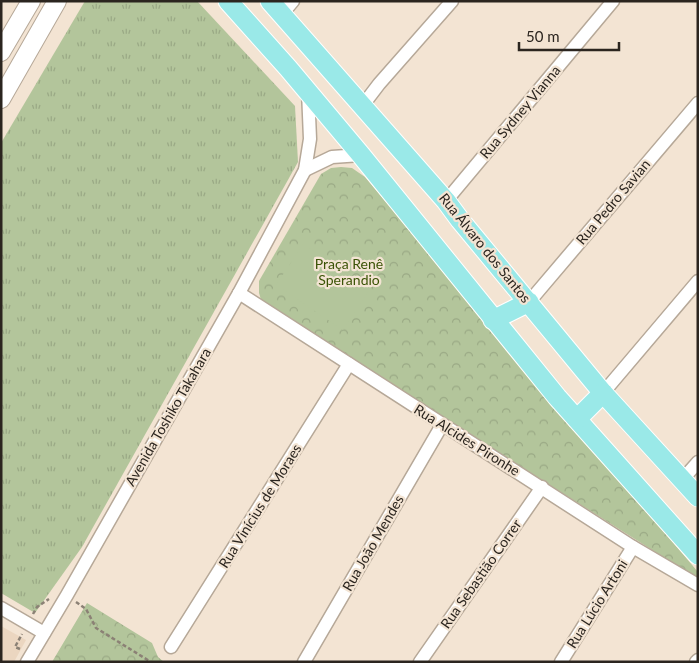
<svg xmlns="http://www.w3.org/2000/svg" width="699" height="663" font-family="Lato,sans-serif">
<defs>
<pattern id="grass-tufts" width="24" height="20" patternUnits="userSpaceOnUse" patternTransform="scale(1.25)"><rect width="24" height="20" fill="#b3c59b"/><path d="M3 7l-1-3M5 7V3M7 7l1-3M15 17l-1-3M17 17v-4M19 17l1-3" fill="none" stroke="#9aa985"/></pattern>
<pattern id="park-crowns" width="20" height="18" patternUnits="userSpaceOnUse" patternTransform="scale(1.25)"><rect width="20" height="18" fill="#b3c59b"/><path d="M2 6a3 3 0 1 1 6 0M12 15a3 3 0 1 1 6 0" fill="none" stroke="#9aa985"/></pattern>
</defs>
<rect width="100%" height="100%" fill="#f3e4d3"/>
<path fill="#ebd6c0" d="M1 626 26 640 14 662H1Z"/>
<path fill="url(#grass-tufts)" d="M85 1H197L295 106 298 162 82 547 35 613 1 593V143Z"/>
<g fill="url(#park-crowns)">
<path d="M341 167 352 168 365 177 698 572V579L262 303 259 293V281L321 174 331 168Z"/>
<path d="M87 603 152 643 158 657 164 662H52Z"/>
</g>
<path fill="#b3c59b" d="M303 244 370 289 343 330 276 285Z"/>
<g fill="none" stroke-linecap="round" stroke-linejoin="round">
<g stroke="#b6a898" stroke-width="15">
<g id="minor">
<path d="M282 14 293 1"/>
<path d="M363 105 379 84 452 1"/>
<path d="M305 170 332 157 361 155"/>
<path d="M446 201 613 1"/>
<path d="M239 293 633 547 698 585"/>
<path d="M529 302 698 103"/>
<path d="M603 393 698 281"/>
<path d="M682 480 698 462"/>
<path d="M1 608 44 633"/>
<path d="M171 647 349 364"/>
<path d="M27 662 67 595 239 293 305 170 310 139 308 91"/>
<path d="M304 662 442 425"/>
<path d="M420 662 542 487"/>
<path d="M561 662 633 547"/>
<path d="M696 662 698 660"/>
</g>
</g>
<g stroke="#b6a898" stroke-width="20">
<g id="secondary">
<path d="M1 52 31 1"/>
<path d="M1 99 57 1"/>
</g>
</g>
<g stroke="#fff" stroke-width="21">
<g id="primary">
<path d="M228 1 288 68 361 155 557 397 698 555"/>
<path d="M270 1 446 201 460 220 603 393 698 497"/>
<path d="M493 320 529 302"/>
<path d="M577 419 603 393"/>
</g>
</g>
<g stroke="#8b8175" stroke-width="2.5" stroke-dasharray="4 2.5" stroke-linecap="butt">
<path d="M76 602 86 609 96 628 151 662"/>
<path d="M33 614 37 607 49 599"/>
<path d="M20 649 15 647 22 634"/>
</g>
<use href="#minor" stroke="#fff" stroke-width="12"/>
<use href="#secondary" stroke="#fff" stroke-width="18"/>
<use href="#primary" stroke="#9ae9e8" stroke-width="19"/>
</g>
<g text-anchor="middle" stroke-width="4.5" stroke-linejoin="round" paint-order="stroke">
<g font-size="14" fill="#2b251f" stroke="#f3e4d3">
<text transform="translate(520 112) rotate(-50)" y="5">Rua Sydney Vianna</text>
<text transform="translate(613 202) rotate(-50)" y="5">Rua Pedro Savian</text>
<text transform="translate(485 248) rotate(51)" y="5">Rua Álvaro dos Santos</text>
<text transform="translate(168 417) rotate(-60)" y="5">Avenida Toshiko Takahara</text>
<text transform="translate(467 440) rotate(32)" y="5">Rua Alcides Pironhe</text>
<text transform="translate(260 506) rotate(-58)" y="5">Rua Vinícius de Moraes</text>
<text transform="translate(373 543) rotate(-60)" y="5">Rua João Mendes</text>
<text transform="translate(481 574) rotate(-55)" y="5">Rua Sebastião Correr</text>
<text transform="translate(597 604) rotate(-58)" y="5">Rua Lúcio Artoni</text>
</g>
<g font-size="14" fill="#3b5306" stroke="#f3e4d3">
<text x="349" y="269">Praça Renê<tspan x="349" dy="16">Sperandio</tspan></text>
</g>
</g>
<rect width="699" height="663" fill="none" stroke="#2b251f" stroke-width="5"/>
<path d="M519 42v8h100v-8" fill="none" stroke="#2b251f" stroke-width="2.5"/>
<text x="526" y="42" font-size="15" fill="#2b251f" stroke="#f3e4d3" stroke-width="4" paint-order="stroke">50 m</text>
</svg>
